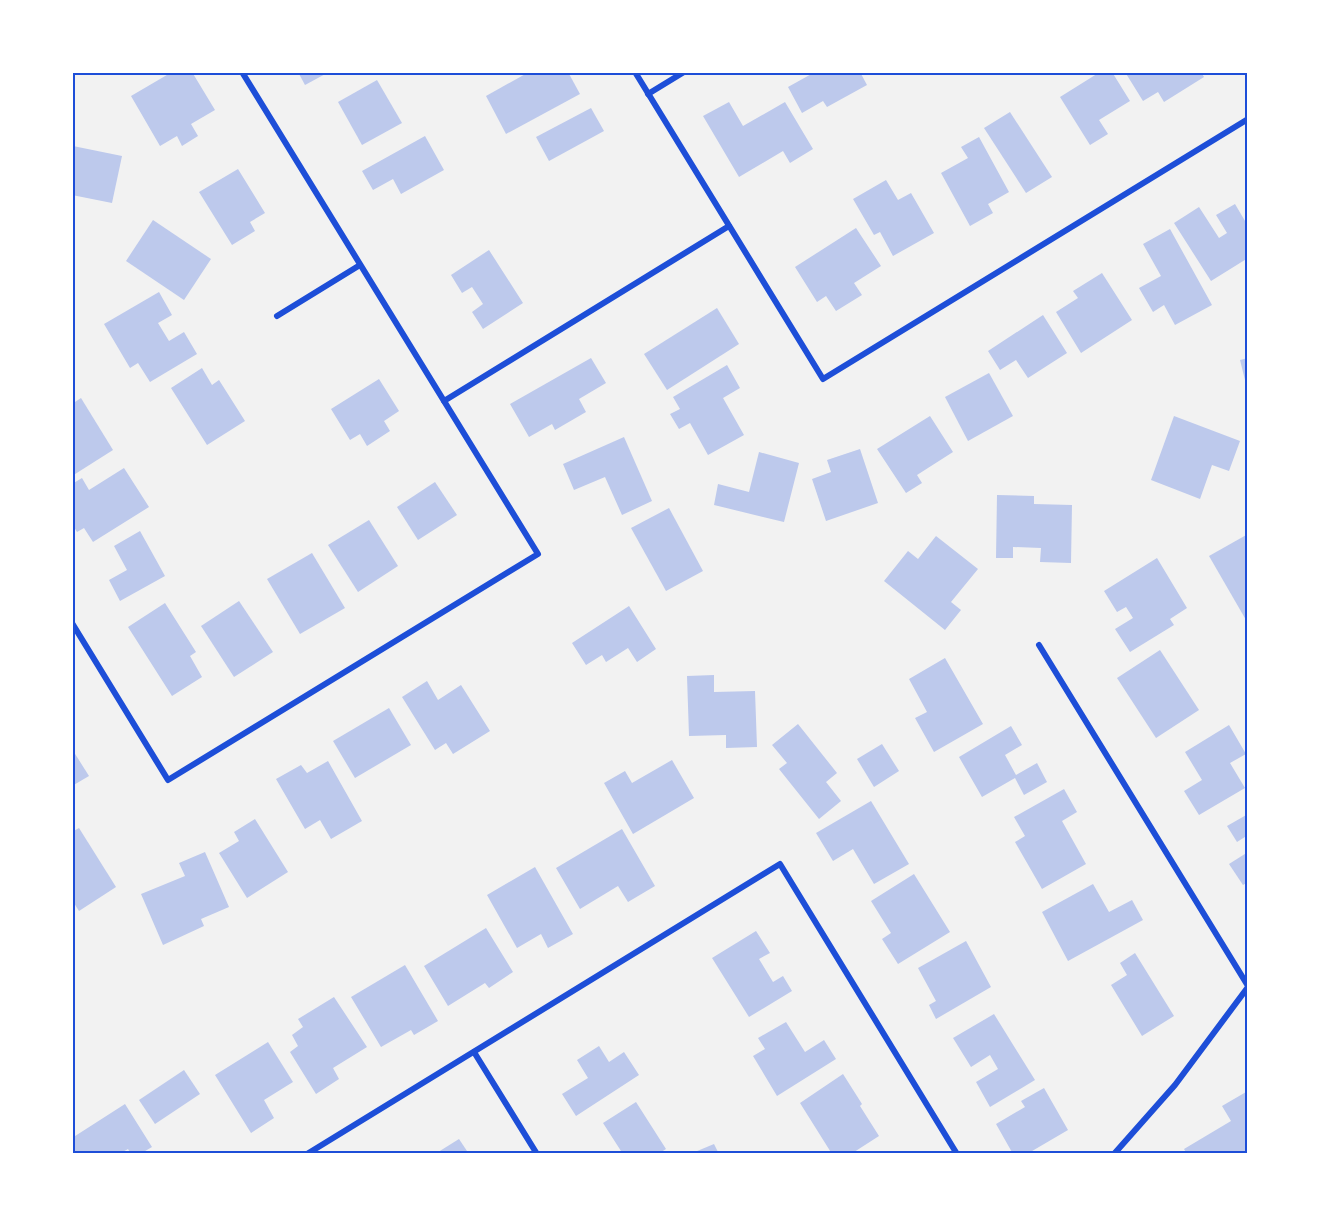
<svg xmlns="http://www.w3.org/2000/svg" width="1320" height="1226" font-family="'Titillium Web',sans-serif">
<rect width="100%" height="100%" fill="#f2f2f2"/>
<g fill="#bdc9ec">
<path d="M172 72H192L215 110 191 124 198 136 182 146 177 136 160 146 131 96Z"/>
<path d="M298 72H329L305 85Z"/>
<path d="M529 72H568L580 94 506 134 486 96Z"/>
<path d="M815 72H860L867 85 827 107 823 101 802 113 788 87Z"/>
<path d="M1100 72H1112L1130 101 1099 120 1108 134 1090 145 1060 97Z"/>
<path d="M1125 72H1201L1204 77 1164 102 1158 92 1143 101Z"/>
<path d="M377 80 402 123 362 145 338 102Z"/>
<path d="M729 102 743 126 785 102 813 149 790 163 783 151 739 177 703 116Z"/>
<path d="M591 108 604 131 549 161 536 137Z"/>
<path d="M1010 112 1052 177 1026 193 984 128Z"/>
<path d="M425 136 444 170 401 194 393 179 373 190 362 171Z"/>
<path d="M979 137 1009 192 988 204 993 213 970 226 941 173 968 158 961 147Z"/>
<path d="M73 146 122 156 112 203 72 195Z"/>
<path d="M238 169 265 213 250 222 255 231 232 245 199 192Z"/>
<path d="M886 180 898 200 911 193 934 233 893 256 880 232 874 235 853 199Z"/>
<path d="M1235 204 1248 226V258L1211 281 1174 223 1199 207 1219 238 1227 233 1216 215Z"/>
<path d="M153 220 211 259 184 300 126 261Z"/>
<path d="M856 228 881 266 854 283 862 295 836 311 826 296 817 302 795 267Z"/>
<path d="M1170 229 1212 305 1175 325 1164 305 1153 312 1139 288 1161 276 1143 244Z"/>
<path d="M489 250 523 303 483 329 472 312 483 304 472 287 462 293 451 275Z"/>
<path d="M1102 273 1132 320 1081 353 1056 312 1078 298 1073 291Z"/>
<path d="M159 292 172 315 158 323 169 341 184 332 197 354 150 382 138 363 130 368 104 324Z"/>
<path d="M717 308 739 344 667 390 644 354Z"/>
<path d="M1043 315 1067 353 1028 378 1016 360 1000 370 988 351Z"/>
<path d="M591 358 606 383 579 399 586 412 555 430 552 424 529 437 510 404Z"/>
<path d="M1248 358V388H1247L1240 360Z"/>
<path d="M727 365 740 388 723 398 744 435 708 455 690 423 679 429 670 414 680 409 673 397Z"/>
<path d="M202 368 212 385 219 380 245 421 207 445 171 388Z"/>
<path d="M989 373 1013 416 968 441 945 397Z"/>
<path d="M379 379 399 411 384 421 390 431 367 446 360 434 350 440 331 409Z"/>
<path d="M81 398 113 450 72 476V404Z"/>
<path d="M930 416 953 452 917 475 922 483 906 493 877 449Z"/>
<path d="M1174 416 1240 441 1229 471 1212 465 1200 499 1151 480Z"/>
<path d="M624 437 652 501 622 515 605 477 574 490 563 464Z"/>
<path d="M860 449 878 503 826 521 812 479 831 472 827 460Z"/>
<path d="M759 452 799 463 784 522 714 505 718 484 749 492Z"/>
<path d="M124 468 149 507 93 542 84 528 77 532 72 524V484L82 478 89 490Z"/>
<path d="M435 482 457 515 418 540 397 507Z"/>
<path d="M997 495 1034 496V504L1072 505 1071 563 1040 562 1041 548 1013 547V558H996Z"/>
<path d="M669 508 703 571 666 591 631 528Z"/>
<path d="M369 520 398 566 358 592 328 545Z"/>
<path d="M140 531 165 576 120 601 109 580 127 570 114 546Z"/>
<path d="M1248 534V619L1246 620 1209 556Z"/>
<path d="M936 536 978 569 951 602 961 610 945 630 884 581 908 551 918 559Z"/>
<path d="M312 553 345 608 300 634 267 579Z"/>
<path d="M1157 558 1187 608 1170 619 1174 625 1130 652 1115 629 1133 618 1126 607 1117 612 1104 591Z"/>
<path d="M239 601 273 652 234 677 201 626Z"/>
<path d="M165 603 196 652 190 656 202 677 172 696 128 627Z"/>
<path d="M629 606 656 649 637 662 628 648 606 662 602 655 586 665 572 643Z"/>
<path d="M1160 650 1199 710 1156 738 1117 678Z"/>
<path d="M945 658 983 724 934 752 915 718 927 712 909 679Z"/>
<path d="M714 675V692L755 691 757 747 726 748V735L689 736 687 676Z"/>
<path d="M427 681 438 700 461 685 490 731 453 754 446 743 435 750 402 697Z"/>
<path d="M389 708 411 745 355 778 333 741Z"/>
<path d="M798 724 837 773 826 782 841 801 819 819 779 769 787 763 772 745Z"/>
<path d="M1229 725 1246 754 1230 763 1245 788 1199 815 1184 791 1202 780 1185 752Z"/>
<path d="M1011 726 1022 745 1005 755 1016 775 1037 763 1047 782 1024 795 1015 778 982 797 959 757Z"/>
<path d="M882 744 899 771 874 787 857 759Z"/>
<path d="M72 749 89 776 72 786Z"/>
<path d="M672 760 694 798 633 834 604 783 625 771 632 783Z"/>
<path d="M328 761 362 821 331 839 320 820 305 829 276 779 301 765 307 773Z"/>
<path d="M1064 789 1077 812 1062 821 1086 864 1042 889 1015 842 1025 836 1014 817Z"/>
<path d="M871 801 909 864 874 884 853 849 833 861 816 833Z"/>
<path d="M1248 814V835L1237 842 1227 826Z"/>
<path d="M255 819 288 872 247 898 219 853 239 841 234 832Z"/>
<path d="M79 828 116 887 79 911 72 900V832Z"/>
<path d="M622 829 655 886 628 902 618 886 580 909 556 868Z"/>
<path d="M205 852 229 907 201 919 204 926 163 945 141 894 185 876 179 863Z"/>
<path d="M1248 852V882L1243 885 1229 864Z"/>
<path d="M535 867 573 934 548 948 541 934 517 948 487 895Z"/>
<path d="M914 874 950 932 898 964 882 939 891 933 871 901Z"/>
<path d="M1093 884 1109 912 1132 900 1143 920 1068 961 1042 912Z"/>
<path d="M486 928 513 972 489 988 485 983 448 1006 424 966Z"/>
<path d="M756 931 770 953 759 959 773 982 783 976 792 991 749 1017 712 958Z"/>
<path d="M966 941 991 987 936 1019 929 1005 936 1001 918 968Z"/>
<path d="M1135 953 1174 1016 1142 1036 1111 985 1127 975 1120 963Z"/>
<path d="M405 965 438 1021 414 1035 411 1030 381 1047 351 997Z"/>
<path d="M334 997 367 1047 333 1068 339 1079 316 1094 290 1052 298 1046 292 1035 303 1027 298 1019Z"/>
<path d="M994 1014 1035 1080 990 1107 976 1082 998 1069 990 1055 971 1067 953 1038Z"/>
<path d="M786 1022 805 1052 824 1040 836 1059 777 1096 753 1056 765 1049 758 1038Z"/>
<path d="M268 1042 293 1082 264 1100 274 1118 251 1133 215 1075Z"/>
<path d="M599 1046 609 1062 624 1052 639 1075 576 1116 562 1094 588 1078 577 1060Z"/>
<path d="M184 1070 200 1094 155 1124 139 1100Z"/>
<path d="M843 1074 862 1104 860 1106 879 1136 851 1154H832L800 1103Z"/>
<path d="M1044 1088 1068 1130 1027 1154H1013L996 1124 1025 1107 1021 1101Z"/>
<path d="M1246 1092 1248 1096V1154H1187L1184 1149 1231 1121 1222 1106Z"/>
<path d="M636 1102 666 1149 658 1154H615L621 1151 603 1123Z"/>
<path d="M125 1104 152 1147 140 1154H131L128 1149 119 1154H77L72 1146V1138Z"/>
<path d="M459 1139 469 1154H435Z"/>
<path d="M714 1144 719 1154H690Z"/>
</g>
<g fill="none" stroke-linecap="round" stroke-linejoin="round">
<g stroke="#1d4ed8" stroke-width="6">
<path d="M635 72 823 379 1248 119"/>
<path d="M648 94 684 72"/>
<path d="M277 316 360 265"/>
<path d="M444 401 729 226"/>
<path d="M72 623 168 780 538 554 242 72"/>
<path d="M1039 645 1248 986"/>
<path d="M474 1052 537 1154"/>
<path d="M307 1154 780 864 957 1154"/>
<path d="M1114 1154 1175 1085 1248 987"/>
</g>
</g>
<rect width="1320" height="1226" fill="none" stroke="#ffffff" stroke-width="147"/>
<rect x="74" y="74" width="1172" height="1078" fill="none" stroke="#1d4ed8" stroke-width="2"/>
</svg>
